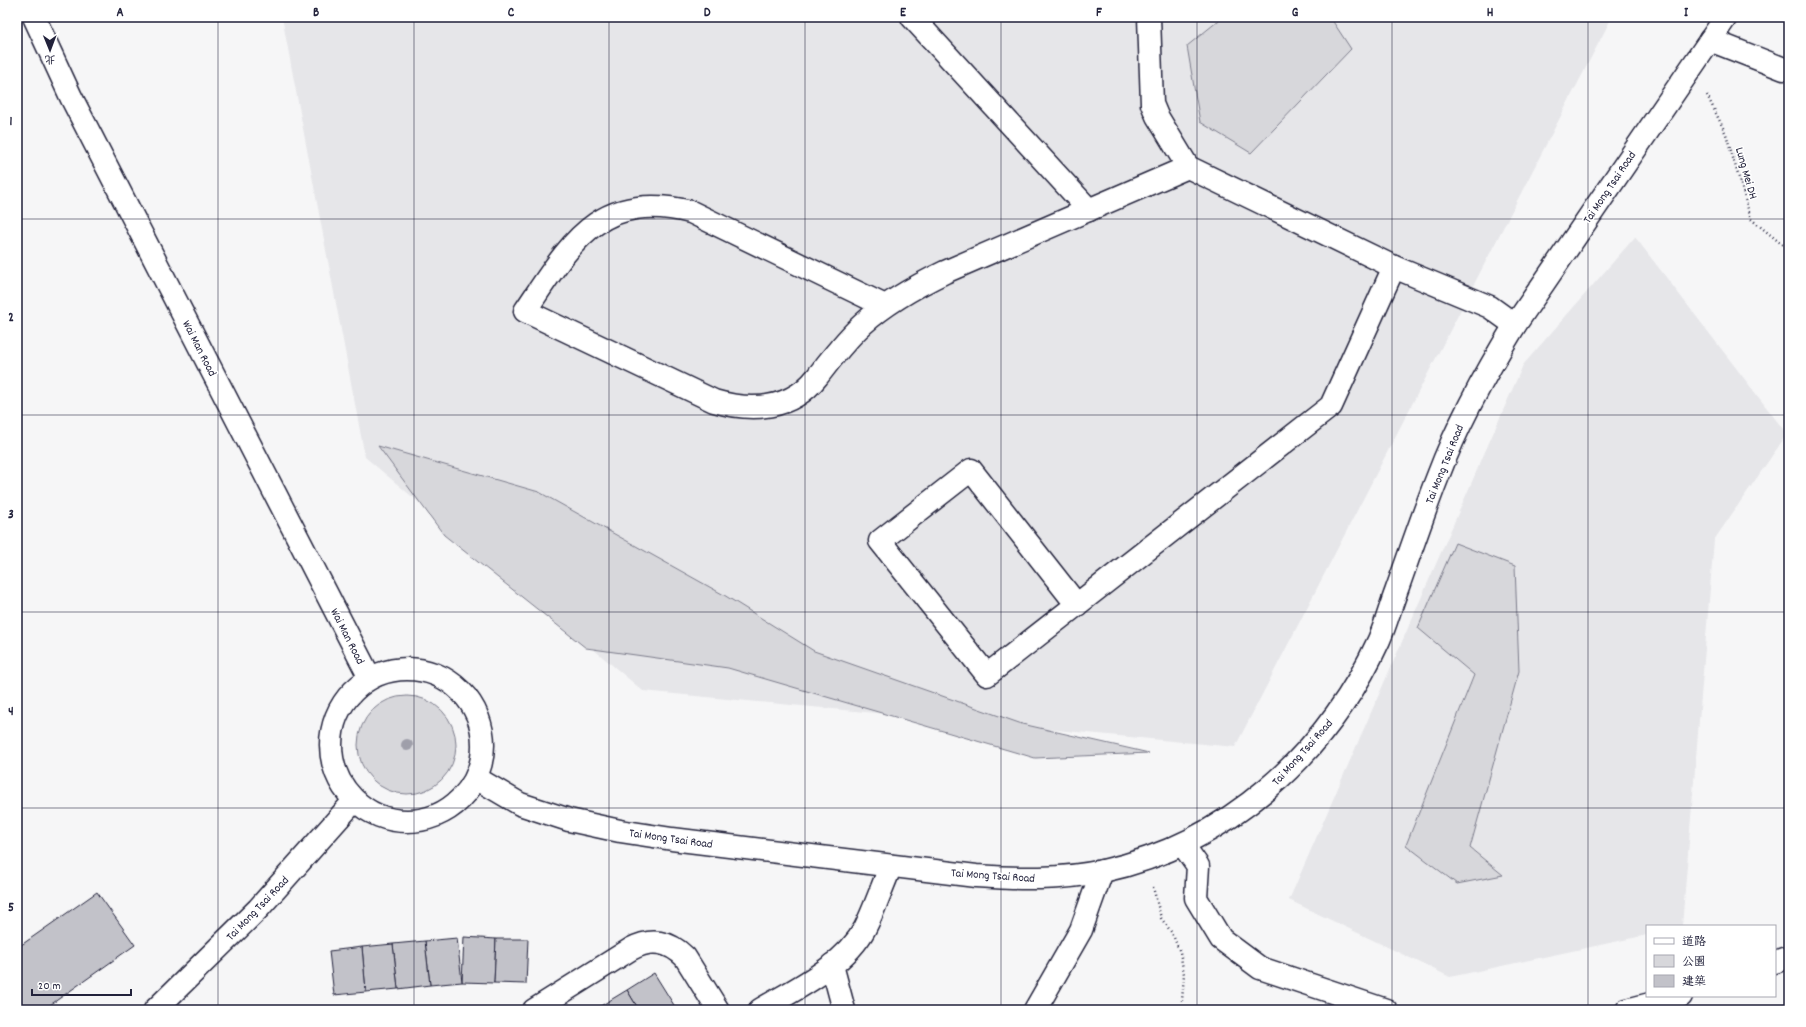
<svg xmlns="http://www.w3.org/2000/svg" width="1806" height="1027" font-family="Dekko,'LXGW WenKai TC',sans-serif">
<rect width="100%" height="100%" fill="#f6f6f7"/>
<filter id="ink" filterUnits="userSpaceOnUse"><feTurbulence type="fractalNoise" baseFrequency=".025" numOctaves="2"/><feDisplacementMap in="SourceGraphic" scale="8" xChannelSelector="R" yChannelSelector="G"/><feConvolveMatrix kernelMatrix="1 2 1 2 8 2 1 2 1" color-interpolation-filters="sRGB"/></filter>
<g filter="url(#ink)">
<g fill="#e6e6e9">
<path d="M282 17H1612L1235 747 643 691 365 457Z"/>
<path d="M1635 237 1787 434 1714 540 1682 926H1647V935L1450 977 1289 900 1523 365Z"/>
</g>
<g fill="#d7d7db" stroke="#7c7c8b">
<path d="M1223 17H1330L1351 49 1251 153 1200 122 1187 46Z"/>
<path d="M378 446 539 492 724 595 814 651 1022 724 1149 753 1035 758 728 668 586 648 444 535Z"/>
<path d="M1455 543 1515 566 1519 671 1470 848 1503 875 1457 884 1406 845 1474 675 1418 628Z"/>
<circle cx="407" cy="745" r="49"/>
</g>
<g fill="#c2c2c9" stroke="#22223b">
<path d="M97 892 135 945 43 1010H17V948Z"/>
<path d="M464 937 496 939 494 983 462 982Z"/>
<path d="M457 938 462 982 430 985 425 941Z"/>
<path d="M496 939H528L526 984 494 983Z"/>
<path d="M425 941 430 985 398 989 393 944Z"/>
<path d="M393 944 398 989 366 992 362 947Z"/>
<path d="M362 947 366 992 334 995 329 951Z"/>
<path d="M654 973 677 1010H639L627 990Z"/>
<path d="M627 990 639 1010H602L599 1007Z"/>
</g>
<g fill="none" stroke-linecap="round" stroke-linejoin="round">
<g stroke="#22223b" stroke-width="25">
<g id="minor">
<path d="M34 17 71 97 370 678"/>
<path d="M912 17 1089 210"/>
<path d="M1149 17 1152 104 1157 116 1188 167 1394 267 1490 307 1515 325"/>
<path d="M1710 40 1784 69H1789"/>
<path d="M885 306 691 212C598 189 570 245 525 311L714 401C752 412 791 410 817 377 832 358 845 340 863 324 887 302 916 286 945 272L1188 167"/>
<path d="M1077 605 971 470 880 541 987 675 1331 406 1394 267"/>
<path d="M1183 845 1198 866 1196 898 1221 939 1260 968 1386 1010"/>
<path d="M1775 962 1789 957"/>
<path d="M832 965 844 1010"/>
<path d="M534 1010 631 949C651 938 669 941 685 957L718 1010"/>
<path d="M760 1010C795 989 845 966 865 928 875 908 882 886 891 866"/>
<path d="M1035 1010 1081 930 1102 871"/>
<path d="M1627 1010 1681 996"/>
</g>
</g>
<g stroke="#22223b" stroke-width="25">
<g id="major">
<circle cx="407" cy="745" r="76"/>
<path d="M476 778 520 804 569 820 620 831 672 839 976 876C1019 879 1061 880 1103 871 1227 844 1327 754 1379 640 1386 624 1390 608 1396 592 1410 553 1423 514 1438 476 1458 423 1485 374 1515 325L1726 17"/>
<path d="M155 1010 258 909 354 801"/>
</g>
</g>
<g stroke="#22223b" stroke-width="2.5" stroke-dasharray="1 3" stroke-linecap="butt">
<path d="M1707 95 1726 134 1751 219 1789 250"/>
<path d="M1153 887 1161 918 1172 933 1180 952 1184 974 1182 1001"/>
</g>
<use href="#minor" stroke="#fff" stroke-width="22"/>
<use href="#major" stroke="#fff" stroke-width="22"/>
</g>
<circle fill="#9f9faa" cx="407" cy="745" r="6"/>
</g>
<path fill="none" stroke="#22223b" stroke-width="1" stroke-opacity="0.55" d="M218 17V1010M414 17V1010M609 17V1010M805 17V1010M1001 17V1010M1197 17V1010M1392 17V1010M1588 17V1010M17 219H1789M17 415H1789M17 612H1789M17 808H1789"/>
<g text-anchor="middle" stroke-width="3" stroke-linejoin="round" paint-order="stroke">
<g font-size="12" fill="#22223b" stroke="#fff">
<text transform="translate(1747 173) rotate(74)" y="4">Lung Mei DH</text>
<text transform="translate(1609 187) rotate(-56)" y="4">Tai Mong Tsai Road</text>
<text transform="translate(200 348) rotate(63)" y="4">Wai Man Road</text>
<text transform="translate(1444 464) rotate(-68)" y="4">Tai Mong Tsai Road</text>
<text transform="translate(348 636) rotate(63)" y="4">Wai Man Road</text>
<text transform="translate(1302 752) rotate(-48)" y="4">Tai Mong Tsai Road</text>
<text transform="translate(671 838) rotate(8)" y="4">Tai Mong Tsai Road</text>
<text transform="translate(993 875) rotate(4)" y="4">Tai Mong Tsai Road</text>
<text transform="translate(257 908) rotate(-46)" y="4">Tai Mong Tsai Road</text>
</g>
</g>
<rect width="1806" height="1027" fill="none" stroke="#fff" stroke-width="44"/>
<rect x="1646" y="925" width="130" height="72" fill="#ffffff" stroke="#a7a7b1"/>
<rect x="1654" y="938" width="20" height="6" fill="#ffffff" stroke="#a7a7b1"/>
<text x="1682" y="945" font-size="12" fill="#22223b">道路</text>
<rect x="1654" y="955" width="20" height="12" fill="#d7d7db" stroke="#a7a7b1"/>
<text x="1682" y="965" font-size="12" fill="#22223b">公園</text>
<rect x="1654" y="975" width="20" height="12" fill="#c2c2c9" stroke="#a7a7b1"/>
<text x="1682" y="985" font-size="12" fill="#22223b">建築</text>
<g transform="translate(50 50) rotate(179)" stroke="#ffffff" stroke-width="3" paint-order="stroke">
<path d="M0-3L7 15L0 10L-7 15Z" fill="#22223b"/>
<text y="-6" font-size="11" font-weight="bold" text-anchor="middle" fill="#22223b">北</text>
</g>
<path d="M32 989v6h99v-6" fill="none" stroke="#22223b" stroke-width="2"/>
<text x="38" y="989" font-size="12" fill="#22223b" stroke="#ffffff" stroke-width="3" paint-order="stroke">20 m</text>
<rect x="22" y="22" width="1762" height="983" fill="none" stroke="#22223b" stroke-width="1.5"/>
<g font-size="13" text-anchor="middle" font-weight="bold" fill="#22223b">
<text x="120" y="16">A</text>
<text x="316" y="16">B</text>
<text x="511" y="16">C</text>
<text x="707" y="16">D</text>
<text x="903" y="16">E</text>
<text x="1099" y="16">F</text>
<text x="1295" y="16">G</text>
<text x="1490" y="16">H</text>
<text x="1686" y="16">I</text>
<text x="11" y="125">1</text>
<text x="11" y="321">2</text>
<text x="11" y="518">3</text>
<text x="11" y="715">4</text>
<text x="11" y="911">5</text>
</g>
</svg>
